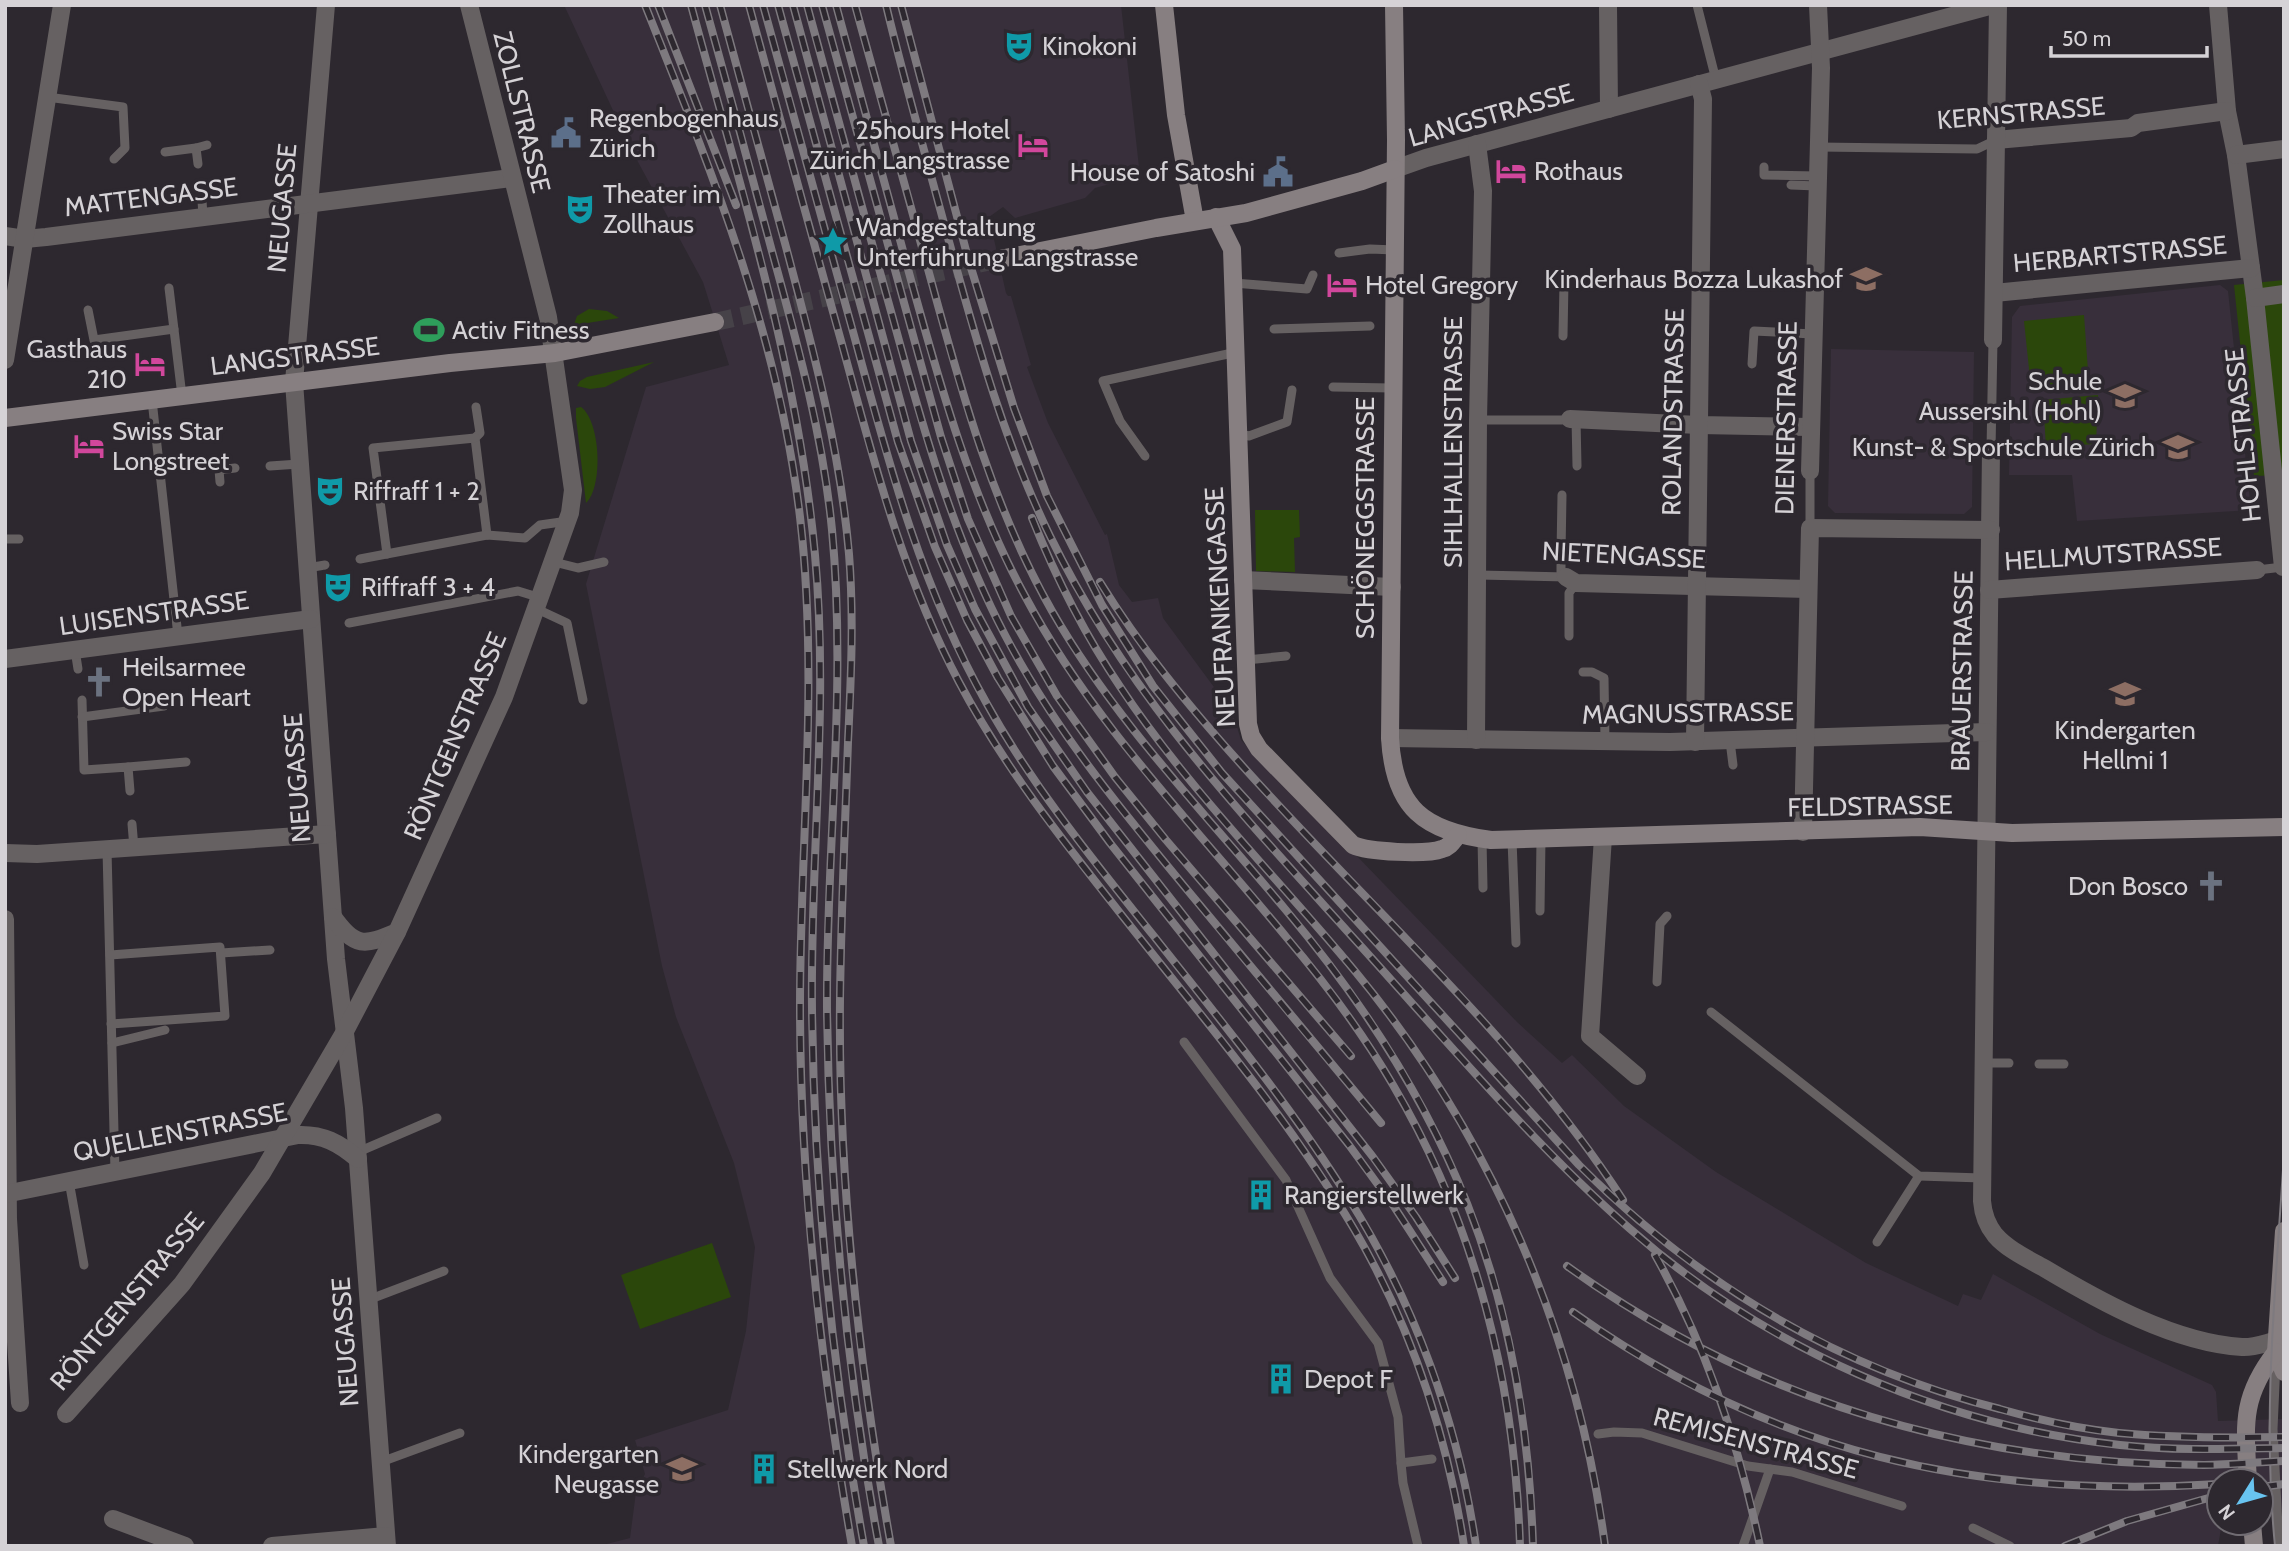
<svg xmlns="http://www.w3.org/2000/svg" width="2289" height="1551" font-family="Cabin,sans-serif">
<rect width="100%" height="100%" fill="#2d282f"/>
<g fill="#382f3b">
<path d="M564 5H1121L1140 176 1095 188 1085 198 1015 218 1003 207 989 217 1006 293 1008 296H1011L1031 365 1027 367 1048 423 1105 535 1107 534 1119 585 1132 602 1158 598 1163 618 1222 698 1220 700 1233 714 1241 740 1345 850 1355 854 1517 1022 1562 1063 1572 1055 1624 1106 1716 1172 1866 1263 1958 1306 1963 1294 1981 1300 1993 1274 2100 1334 2212 1385 2216 1392 2218 1421 2284 1419V1510L2261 1514V1481H2219V1523H2222L2218 1546H599L630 1538 636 1492 645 1474 635 1440 728 1410 746 1331 755 1247 734 1163 676 1017 662 966 586 584 646 387 729 365 703 282 631 149Z"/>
<path d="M2220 285 2228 291 2251 510 2077 521 2072 475H2009L2012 317 2020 306Z"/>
<path d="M1831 349 1974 352 1972 507 1964 514 1835 513 1828 506Z"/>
</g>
<g fill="#2b470b">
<path d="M2284 280V475L2254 476 2234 285Z"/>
<path d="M589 309 607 311 619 318 581 324H578V327H573L577 316Z"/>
<path d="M2084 315 2089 385 2031 388 2024 321Z"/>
<path d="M654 362 605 387 590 389 577 386 580 381 587 377Z"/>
<path d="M2098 395 2096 444 2046 447 2043 400Z"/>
<path d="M581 407C601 422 603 487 586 503L576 418V408Z"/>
<path d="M1255 510H1299L1300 537 1294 538 1295 572 1256 571Z"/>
<path d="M712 1243 731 1297 640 1329 621 1275Z"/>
</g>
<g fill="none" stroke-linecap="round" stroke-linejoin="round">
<path stroke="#464248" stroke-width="18" stroke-dasharray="18 9" stroke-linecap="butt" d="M715 322 1000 259"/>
<g stroke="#666162" stroke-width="9">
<path d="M1697 5 1716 80"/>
<path d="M47 97 123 107 125 148 114 159"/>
<path d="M1818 147 1977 149 1996 140"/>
<path d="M196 148 207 145"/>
<path d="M165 152 196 148 198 164"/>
<path d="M1764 167V175L1817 176"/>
<path d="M1791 185 1817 186"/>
<path d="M202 200 203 217"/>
<path d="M1339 253 1370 249 1395 250"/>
<path d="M1234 283 1307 289 1313 275"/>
<path d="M169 288 182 396"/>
<path d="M88 310 94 340 174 329"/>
<path d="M1274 329 1370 326"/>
<path d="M1563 336 1564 282"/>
<path d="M1752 364 1754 331 1813 334"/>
<path d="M1333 387 1392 388"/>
<path d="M152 400 178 636"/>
<path d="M476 407 480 433 475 438 487 535"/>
<path d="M1576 419 1577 466"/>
<path d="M1478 420H1562"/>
<path d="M1239 434 1249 436 1287 422 1292 390"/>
<path d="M1991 450 1993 340"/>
<path d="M1145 456 1120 421 1103 381 1237 352"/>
<path d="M270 466 299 464"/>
<path d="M220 482 219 470 235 468"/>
<path d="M1810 528V471"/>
<path d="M5 539H19"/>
<path d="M1561 553 1562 495"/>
<path d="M387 554 373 448 475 438"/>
<path d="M360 559 487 535 525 538 540 525 568 521"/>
<path d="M554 562 578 568 604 562"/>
<path d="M307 568 325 565"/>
<path d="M2257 570 2283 567 2284 571"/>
<path d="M1478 575 1566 577"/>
<path d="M1561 576V565"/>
<path d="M537 609 567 623 583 700"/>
<path d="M349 623 518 591 541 598"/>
<path d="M1569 636V593L1576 583"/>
<path d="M75 650 78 669"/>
<path d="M1246 660 1286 656"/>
<path d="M1583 672H1592L1604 678 1605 741"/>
<path d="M82 700 84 770 128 767 130 791"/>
<path d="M82 717 164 706"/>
<path d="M1730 741 1733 765"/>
<path d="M128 767 186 762"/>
<path d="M132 824 134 848"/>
<path d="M1482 839 1483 888"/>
<path d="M1512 840 1516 943"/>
<path d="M107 850 115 1172"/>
<path d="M1540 911 1541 839"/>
<path d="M221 953 270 950"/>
<path d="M110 955 220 947 225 1016 111 1024"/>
<path d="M1657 982 1660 924 1667 916"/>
<path d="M1711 1012 1919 1176 1982 1178"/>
<path d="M1184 1042 1286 1180 1330 1278 1378 1343 1398 1417 1401 1463 1432 1459"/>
<path d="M112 1043 165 1030"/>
<path d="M1983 1063H2009"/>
<path d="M2039 1064H2064"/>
<path d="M358 1152 437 1118"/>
<path d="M69 1181 84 1265"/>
<path d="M1877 1242 1919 1176"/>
<path d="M368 1300 444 1271"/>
<path d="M2276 1362 2273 1429 2279 1546"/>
<path d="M1598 1434 1614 1432 1642 1433 1748 1466 1792 1472 1902 1506"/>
<path d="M381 1462 460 1433"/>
<path d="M1401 1463 1403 1483 1418 1546"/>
<path d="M1973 1528 2010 1546"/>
<path d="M1743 1546 1770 1469"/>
</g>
<g stroke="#666162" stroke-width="18">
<path d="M326 5 294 382 336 959 354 1108 387 1546"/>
<path d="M1608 5 1609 109"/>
<path d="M2218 5 2227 111 2236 155 2255 298 2283 567"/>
<path d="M1996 140 2131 128 2138 123 2227 111"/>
<path d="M2236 155 2284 149"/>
<path d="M1395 169 1426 158 1993 5"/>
<path d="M5 236 25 239 46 237 511 178"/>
<path d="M1994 293 2251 268"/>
<path d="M2255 298 2284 294"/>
<path d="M1993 340 1998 5"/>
<path d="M5 360 62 5"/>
<path d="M1570 419 1699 425 1811 427"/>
<path d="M1991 450 1982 1201C1983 1214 1987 1225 1995 1235 2008 1250 2028 1259 2044 1268 2101 1302 2175 1343 2242 1347 2255 1348 2270 1341 2284 1339"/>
<path d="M1810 471 1821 68 1818 5"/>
<path d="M1566 577 1576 583 1808 589"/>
<path d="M1243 580 1392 587"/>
<path d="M1989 590 2257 570"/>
<path d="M5 659 311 619"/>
<path d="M1390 738 1670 742 1987 732"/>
<path d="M1476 740 1478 420 1483 191 1477 144"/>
<path d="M1695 742 1703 99 1699 84"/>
<path d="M1803 832 1810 528 1991 530"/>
<path d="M1603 837 1590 1036 1637 1076"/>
<path d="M5 853 37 854 327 834"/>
<path d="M333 917C355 948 364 946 397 932"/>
<path d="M5 919 8 1219 20 1403"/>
<path d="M5 1194 298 1135C323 1134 339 1143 358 1159"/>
<path d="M66 1414 182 1284 262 1173 344 1033 397 932 504 697 570 513 573 490 548 317 469 5"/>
<path d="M113 1519 185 1546"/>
<path d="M272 1546 386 1536"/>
</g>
<g stroke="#877f81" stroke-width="18">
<path d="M1164 5 1176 115 1195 221"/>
<path d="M1394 5 1396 140 1390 738C1394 809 1424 831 1491 840L1920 827 2012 833 2284 827"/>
<path d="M1216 217 1232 249 1248 724 1251 736 1259 749 1353 845C1368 852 1426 855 1442 849 1450 847 1453 841 1458 835"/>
<path d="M1000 259 1156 228 1246 213 1362 181 1395 169"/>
<path d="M5 418 450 363 555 353 715 322"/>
<path d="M2284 1231 2276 1352 2284 1372"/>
<path d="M2248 1481C2245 1426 2240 1398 2276 1352"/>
<path d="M2252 1523 2254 1546"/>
</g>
<path stroke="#7e7a7f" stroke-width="2" d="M2275 1546C2262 1415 2276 1284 2284 1154"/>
<g stroke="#7e7a7f" stroke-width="8">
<g id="rail">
<path d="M645 5C713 175 778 333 800 517 819 679 800 843 800 1005 800 1187 821 1367 852 1546"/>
<path d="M658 5 736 205"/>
<path d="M691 5C740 186 798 368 815 555 829 706 810 857 812 1009 814 1189 832 1368 864 1546"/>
<path d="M705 5C728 88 751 172 773 255 798 346 823 436 832 530 847 689 826 849 827 1008 829 1189 846 1368 879 1546"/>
<path d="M720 5C742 86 764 167 786 247 813 349 840 449 849 554 854 616 851 679 848 742 845 828 841 914 840 1000 838 1184 859 1366 891 1546"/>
<path d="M749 5C780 119 811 234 843 348 874 462 903 577 959 682 1005 769 1067 846 1128 923 1206 1022 1290 1120 1354 1229 1411 1326 1447 1435 1464 1546"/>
<path d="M763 5C794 116 824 228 855 339 889 465 922 589 987 704 1033 787 1094 861 1153 935 1221 1021 1291 1106 1349 1199 1415 1304 1458 1423 1476 1546"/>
<path d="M778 5 898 442 935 547 967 620 998 678 1053 766 1110 843 1349 1145 1395 1208 1443 1282"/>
<path d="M793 5 911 441 947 545 975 609 1028 707 1087 792 1373 1157 1416 1217 1455 1278"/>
<path d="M807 5C835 109 863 212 892 315 922 425 952 534 1005 635 1053 727 1119 807 1184 886 1249 965 1315 1044 1381 1123"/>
<path d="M822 5 941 437 968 519 1011 616 1057 696 1115 777 1166 840 1351 1056"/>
<path d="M836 5C861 97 886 188 911 280 941 388 971 497 1025 596 1093 724 1196 827 1287 938 1326 984 1362 1032 1393 1085 1476 1225 1515 1384 1520 1546"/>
<path d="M855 5C880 97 906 188 931 280 962 394 993 507 1052 611 1115 721 1204 812 1285 909 1449 1104 1525 1290 1533 1546"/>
<path d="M886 5C904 80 925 153 945 227 974 332 1002 438 1050 536 1128 696 1241 813 1358 943 1446 1040 1531 1142 1629 1228 1763 1347 1941 1426 2120 1445 2175 1451 2229 1449 2284 1448"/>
<path d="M901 5 968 258 1014 408 1047 496 1102 605 1153 686 1222 773 1579 1165C1697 1283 1838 1368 2000 1409 2039 1420 2079 1429 2119 1433 2174 1438 2229 1438 2284 1437"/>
<path d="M1032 518C1056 578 1085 635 1121 688 1189 790 1276 876 1354 970 1491 1135 1577 1334 1605 1546"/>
<path d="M1100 582C1140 647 1188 705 1239 762 1368 907 1517 1036 1623 1200"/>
<path d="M1655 1255C1706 1345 1739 1445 1760 1546"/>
<path d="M1567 1266C1756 1402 1972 1464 2204 1465 2231 1465 2257 1462 2284 1461"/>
<path d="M1573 1312C1773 1454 1976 1499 2219 1484"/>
<path d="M2261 1487 2284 1484"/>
<path d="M2065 1546 2127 1521 2219 1495"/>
</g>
</g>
<use href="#rail" stroke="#2d282f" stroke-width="5" stroke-dasharray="16" stroke-linecap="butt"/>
</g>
<defs>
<g id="theatre-bare" transform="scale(2.415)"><path d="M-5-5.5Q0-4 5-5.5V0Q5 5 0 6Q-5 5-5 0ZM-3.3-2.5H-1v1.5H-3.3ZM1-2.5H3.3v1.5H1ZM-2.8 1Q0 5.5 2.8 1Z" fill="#0f9aa8" stroke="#2d282f" stroke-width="2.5" paint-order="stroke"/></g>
<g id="civic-bare" transform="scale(2.415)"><path d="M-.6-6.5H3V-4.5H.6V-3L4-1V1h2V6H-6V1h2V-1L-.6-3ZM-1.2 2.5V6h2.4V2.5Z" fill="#5c6f8a" stroke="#2d282f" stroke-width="2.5" paint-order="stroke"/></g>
<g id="hotel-bare" transform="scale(2.415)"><path d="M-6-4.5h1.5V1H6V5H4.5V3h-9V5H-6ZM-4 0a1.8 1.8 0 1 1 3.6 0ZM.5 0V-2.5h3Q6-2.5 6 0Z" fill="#d1479c" stroke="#2d282f" stroke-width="2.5" paint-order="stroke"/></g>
<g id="sight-bare" transform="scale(2.415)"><path d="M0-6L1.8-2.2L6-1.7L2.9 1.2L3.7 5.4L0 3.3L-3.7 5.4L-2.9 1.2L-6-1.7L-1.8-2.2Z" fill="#0f9aa8" stroke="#2d282f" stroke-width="2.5" paint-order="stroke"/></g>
<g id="school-bare" transform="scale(2.415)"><path d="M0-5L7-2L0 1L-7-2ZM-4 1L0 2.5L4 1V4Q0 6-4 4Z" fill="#8d6e63" stroke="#2d282f" stroke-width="2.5" paint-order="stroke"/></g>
<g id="stadium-bare" transform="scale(2.415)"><path d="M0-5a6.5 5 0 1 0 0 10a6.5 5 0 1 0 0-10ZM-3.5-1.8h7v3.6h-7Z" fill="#2e9e5b" stroke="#2d282f" stroke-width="2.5" paint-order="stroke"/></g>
<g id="church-bare" transform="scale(2.415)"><path d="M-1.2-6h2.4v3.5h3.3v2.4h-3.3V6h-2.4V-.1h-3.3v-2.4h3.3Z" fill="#6b7280" stroke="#2d282f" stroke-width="2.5" paint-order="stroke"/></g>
<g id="building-bare" transform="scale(2.415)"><path d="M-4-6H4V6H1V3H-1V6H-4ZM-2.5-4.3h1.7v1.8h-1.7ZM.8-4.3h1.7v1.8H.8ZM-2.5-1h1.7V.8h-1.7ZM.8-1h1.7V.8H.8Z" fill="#0f9aa8" stroke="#2d282f" stroke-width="2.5" paint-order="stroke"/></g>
</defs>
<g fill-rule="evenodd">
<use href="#theatre-bare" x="1019" y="46"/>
<use href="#civic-bare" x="566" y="133"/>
<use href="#hotel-bare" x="1033" y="145"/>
<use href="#hotel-bare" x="1511" y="171"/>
<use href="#civic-bare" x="1278" y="172"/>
<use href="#theatre-bare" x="580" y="209"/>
<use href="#sight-bare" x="833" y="242"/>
<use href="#school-bare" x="1866" y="279"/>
<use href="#hotel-bare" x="1342" y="285"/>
<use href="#stadium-bare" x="429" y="330"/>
<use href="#hotel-bare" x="150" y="364"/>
<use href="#school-bare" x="2125" y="396"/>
<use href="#hotel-bare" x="89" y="446"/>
<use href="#school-bare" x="2178" y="447"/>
<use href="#theatre-bare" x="330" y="491"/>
<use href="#theatre-bare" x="338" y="587"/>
<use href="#church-bare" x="99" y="682"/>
<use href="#school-bare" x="2125" y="694"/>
<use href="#church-bare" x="2211" y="886"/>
<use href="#building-bare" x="1261" y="1195"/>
<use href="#building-bare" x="1281" y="1379"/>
<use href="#school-bare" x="682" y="1469"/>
<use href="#building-bare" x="764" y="1469"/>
</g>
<g text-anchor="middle" stroke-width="7" stroke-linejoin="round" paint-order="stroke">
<g font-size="26" fill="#d5d2d6" stroke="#2d282f" text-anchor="start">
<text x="1042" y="55">Kinokoni</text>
<text x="589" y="127">Regenbogenhaus<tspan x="589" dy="30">Zürich</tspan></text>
<text x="1010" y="139" text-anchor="end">25hours Hotel<tspan x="1010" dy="30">Zürich Langstrasse</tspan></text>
<text x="1534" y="180">Rothaus</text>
<text x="1255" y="181" text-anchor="end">House of Satoshi</text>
<text x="603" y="203">Theater im<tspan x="603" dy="30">Zollhaus</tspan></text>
<text x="856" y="236">Wandgestaltung<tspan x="856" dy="30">Unterführung Langstrasse</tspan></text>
<text x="1843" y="288" text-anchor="end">Kinderhaus Bozza Lukashof</text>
<text x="1365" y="294">Hotel Gregory</text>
<text x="452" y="339">Activ Fitness</text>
<text x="127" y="358" text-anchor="end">Gasthaus<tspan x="127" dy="30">210</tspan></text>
<text x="2102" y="390" text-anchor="end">Schule<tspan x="2102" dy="30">Aussersihl (Hohl)</tspan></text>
<text x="112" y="440">Swiss Star<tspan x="112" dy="30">Longstreet</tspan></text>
<text x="2155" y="456" text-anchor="end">Kunst- &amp; Sportschule Zürich</text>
<text x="353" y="500">Riffraff 1 + 2</text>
<text x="361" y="596">Riffraff 3 + 4</text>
<text x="122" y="676">Heilsarmee<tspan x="122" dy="30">Open Heart</tspan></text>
<text x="2125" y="739" text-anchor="middle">Kindergarten<tspan x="2125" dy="30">Hellmi 1</tspan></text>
<text x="2188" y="895" text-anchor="end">Don Bosco</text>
<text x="1284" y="1204">Rangierstellwerk</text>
<text x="1304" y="1388">Depot F</text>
<text x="659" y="1463" text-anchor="end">Kindergarten<tspan x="659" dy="30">Neugasse</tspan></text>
<text x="787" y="1478">Stellwerk Nord</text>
</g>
<g font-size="26" fill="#d5d2d6" stroke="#2d282f">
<text transform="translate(522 112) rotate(76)" y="9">ZOLLSTRASSE</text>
<text transform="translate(2021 113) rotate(-5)" y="9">KERNSTRASSE</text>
<text transform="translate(1491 115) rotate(-16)" y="9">LANGSTRASSE</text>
<text transform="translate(151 197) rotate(-7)" y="9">MATTENGASSE</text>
<text transform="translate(282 208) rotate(-85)" y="9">NEUGASSE</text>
<text transform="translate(2120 254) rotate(-5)" y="9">HERBARTSTRASSE</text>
<text transform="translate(295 356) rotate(-7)" y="9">LANGSTRASSE</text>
<text transform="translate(1673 412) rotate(-89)" y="9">ROLANDSTRASSE</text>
<text transform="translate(1786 418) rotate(-89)" y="9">DIENERSTRASSE</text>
<text transform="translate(2243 435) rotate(-96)" y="9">HOHLSTRASSE</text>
<text transform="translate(1453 442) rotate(-90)" y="9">SIHLHALLENSTRASSE</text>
<text transform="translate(1365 518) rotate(-90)" y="9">SCHÖNEGGSTRASSE</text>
<text transform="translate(2113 554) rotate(-4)" y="9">HELLMUTSTRASSE</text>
<text transform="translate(1624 555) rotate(3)" y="9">NIETENGASSE</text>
<text transform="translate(1220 607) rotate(-93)" y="9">NEUFRANKENGASSE</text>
<text transform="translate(154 613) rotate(-8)" y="9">LUISENSTRASSE</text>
<text transform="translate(1962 671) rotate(-89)" y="9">BRAUERSTRASSE</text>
<text transform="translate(1688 713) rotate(-1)" y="9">MAGNUSSTRASSE</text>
<text transform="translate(455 736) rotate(-67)" y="9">RÖNTGENSTRASSE</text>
<text transform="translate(297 778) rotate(-94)" y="9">NEUGASSE</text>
<text transform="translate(1870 806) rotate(-1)" y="9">FELDSTRASSE</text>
<text transform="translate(180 1132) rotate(-11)" y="9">QUELLENSTRASSE</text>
<text transform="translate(127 1301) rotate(-50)" y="9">RÖNTGENSTRASSE</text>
<text transform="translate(345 1342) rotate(-94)" y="9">NEUGASSE</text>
<text transform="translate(1756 1443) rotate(15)" y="9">REMISENSTRASSE</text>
</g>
</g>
<rect width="2289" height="1551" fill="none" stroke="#d5d2d6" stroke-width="14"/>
<g transform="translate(2240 1502) rotate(233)"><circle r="33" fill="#2d282f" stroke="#706c72" stroke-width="2"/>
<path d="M0-5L12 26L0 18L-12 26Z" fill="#68c4f0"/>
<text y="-10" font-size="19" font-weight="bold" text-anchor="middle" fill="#d5d2d6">N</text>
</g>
<path d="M2051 46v10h156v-10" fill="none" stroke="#d5d2d6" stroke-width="3.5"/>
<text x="2062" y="46" font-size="21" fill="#d5d2d6" stroke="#2d282f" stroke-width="5" paint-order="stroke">50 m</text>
</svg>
